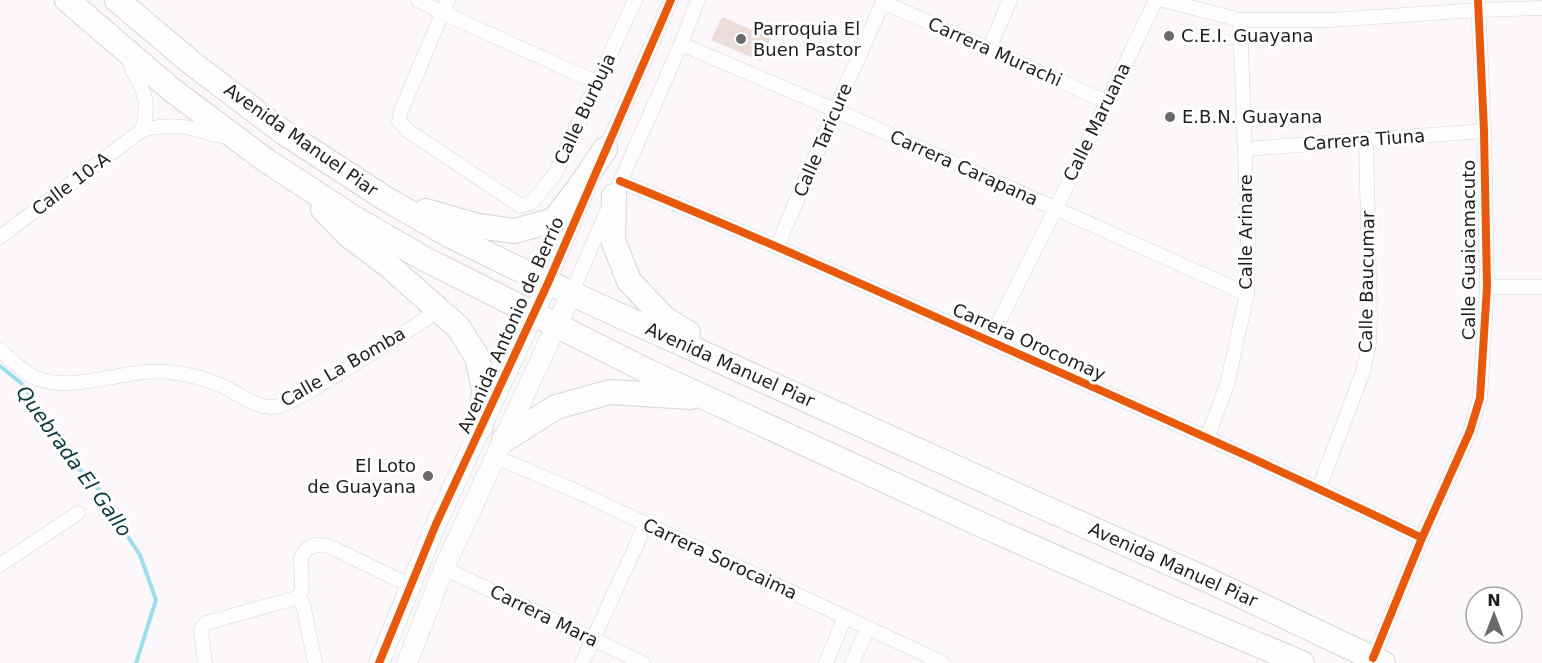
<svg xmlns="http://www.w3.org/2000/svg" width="1542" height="663" font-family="'DejaVu Sans',sans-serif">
<rect width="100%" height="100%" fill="#fbf7fb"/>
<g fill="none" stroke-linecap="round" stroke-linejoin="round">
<path stroke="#9dddec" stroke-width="4" d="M0 366 21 383 49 421 78 468 97 487 114 511 130 540 140 555 156 600 136 663"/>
</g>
<path fill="#eaddda" d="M722 17 771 38 761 61 711 40Z"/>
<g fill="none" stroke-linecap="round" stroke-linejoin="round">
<g stroke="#d8d5d8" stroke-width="15">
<g id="street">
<path d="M418 0 443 13 598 83"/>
<path d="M448 0 401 111 399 121 407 130 521 206 532 202 555 174 635 0"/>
<path d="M1163 0 1240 20H1330L1478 10 1542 8"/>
<path d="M883 2 1107 102"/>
<path d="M681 44 835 110 1247 294"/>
<path d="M989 49 1010 0"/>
<path d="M129 56C130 72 138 77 143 92 148 105 146 118 142 130"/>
<path d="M1245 149 1484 131"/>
<path d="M603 155 671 0"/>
<path d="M620 181C756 236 889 296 1023 356 1156 415 1290 474 1422 538"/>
<path d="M618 187 681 44 698 0"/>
<path d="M0 237 142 130C159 126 178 125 195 129 207 132 215 137 227 136"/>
<path d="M777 247 835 110 884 0"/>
<path d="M548 283 588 189"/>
<path d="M1487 287H1542"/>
<path d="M571 294 609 207"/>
<path d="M989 341 1056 208 1156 0"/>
<path d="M0 350C11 360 23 372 36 378 65 390 101 378 131 374 146 371 161 371 176 373 192 375 206 379 220 385 238 392 258 412 279 406 297 400 315 388 331 378 368 356 404 334 439 310"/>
<path d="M1207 438 1227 385 1247 294 1248 234 1240 20"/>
<path d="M496 457 574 490 943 663"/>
<path d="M1319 488 1363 372 1369 344 1370 314 1366 139"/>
<path d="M0 565 78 513"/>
<path d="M444 568 643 663"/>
<path d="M298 599 302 589 301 558C306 545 319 542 331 547L411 586"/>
<path d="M298 599 303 604 315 663"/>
<path d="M1373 658 1422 538 1470 431 1480 398 1487 287 1484 131 1478 0"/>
<path d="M205 663 201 629 206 623 292 599H298"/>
<path d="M582 663 646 524"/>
<path d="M826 663 845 617"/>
<path d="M852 663 868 628"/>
</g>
</g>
<g stroke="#d8d5d8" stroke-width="21">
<g id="secondary">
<path d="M379 663 436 524 548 283"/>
<path d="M407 663 444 568 571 294"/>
</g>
</g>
<g stroke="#d8d5d8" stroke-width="26">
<g id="highway">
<path d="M67 0 172 90 264 159 354 218 423 258 647 371 708 399 984 526 1175 610 1302 663"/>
<path d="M117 0 193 64 283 132 386 199 449 235 508 264 614 313 1034 503 1210 581 1383 663"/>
<path d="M614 196 613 240 629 281 664 318 688 333"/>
<path d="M323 209 348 235 388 265 458 327 477 357 484 389 481 426"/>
<path d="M426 211 478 226 515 231 554 220 578 189 605 149"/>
<path d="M504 440 556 407 610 392 691 397"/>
</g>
</g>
<use href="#street" stroke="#fefefe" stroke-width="14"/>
<use href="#secondary" stroke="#fefefe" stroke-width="20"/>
<use href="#highway" stroke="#fefefe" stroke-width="24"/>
<g stroke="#fff" stroke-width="11">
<g id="cycleway">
<path d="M620 181C756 236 889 296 1023 356 1156 415 1290 474 1422 538"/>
<path d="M1373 658 1422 538 1470 431 1480 398 1487 287 1484 131 1478 0"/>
<path d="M379 663 436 524 548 283 671 0"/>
</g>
</g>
<use href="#cycleway" stroke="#e8590c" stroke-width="8"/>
</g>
<g fill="#6c696c" stroke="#fff" stroke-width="2">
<circle cx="1169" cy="36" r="6"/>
<circle cx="741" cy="39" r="6"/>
<circle cx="1170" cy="117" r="6"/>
<circle cx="428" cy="476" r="6"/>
</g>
<g text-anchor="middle" stroke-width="6" stroke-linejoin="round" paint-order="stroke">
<g font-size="18" fill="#1f1d1f" stroke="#fff" text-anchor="start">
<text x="753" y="35">Parroquia El<tspan x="753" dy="21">Buen Pastor</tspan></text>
<text x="1181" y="42">C.E.I. Guayana</text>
<text x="1182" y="123">E.B.N. Guayana</text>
<text x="416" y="472" text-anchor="end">El Loto<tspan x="416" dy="21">de Guayana</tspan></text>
</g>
<g font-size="18" fill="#1f1d1f" stroke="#fff">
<text transform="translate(995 52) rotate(24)" y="6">Carrera Murachi</text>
<text transform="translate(585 109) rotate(-65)" y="6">Calle Burbuja</text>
<text transform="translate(1097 122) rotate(-64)" y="6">Calle Maruana</text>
<text transform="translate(301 140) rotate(35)" y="6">Avenida Manuel Piar</text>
<text transform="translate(823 140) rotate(-67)" y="6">Calle Taricure</text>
<text transform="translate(1364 140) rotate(-4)" y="6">Carrera Tiuna</text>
<text transform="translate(964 168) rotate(24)" y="6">Carrera Carapana</text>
<text transform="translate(71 184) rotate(-37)" y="6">Calle 10-A</text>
<text transform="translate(1246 232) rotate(-90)" y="6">Calle Arinare</text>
<text transform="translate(1469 250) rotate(-90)" y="6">Calle Guaicamacuto</text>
<text transform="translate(1367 282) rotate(-89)" y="6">Calle Baucumar</text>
<text transform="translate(511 325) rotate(-66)" y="6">Avenida Antonio de Berrío</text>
<text transform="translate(1029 342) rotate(24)" y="6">Carrera Orocomay</text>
<text transform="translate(730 365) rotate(24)" y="6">Avenida Manuel Piar</text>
<text transform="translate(343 367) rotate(-30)" y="6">Calle La Bomba</text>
<text transform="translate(720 559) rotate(25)" y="6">Carrera Sorocaima</text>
<text transform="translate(1173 565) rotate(24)" y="6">Avenida Manuel Piar</text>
<text transform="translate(544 616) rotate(26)" y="6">Carrera Mara</text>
</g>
<g font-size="20" font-style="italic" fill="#0b3841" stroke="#fff">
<text transform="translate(74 461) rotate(54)" y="7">Quebrada El Gallo</text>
</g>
</g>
<g transform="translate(1494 615)"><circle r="28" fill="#ffffff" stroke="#a5a5a5" stroke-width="1.5"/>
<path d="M0-4.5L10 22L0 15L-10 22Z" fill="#6c696c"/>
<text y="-9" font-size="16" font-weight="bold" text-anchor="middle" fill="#1f1d1f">N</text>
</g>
</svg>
